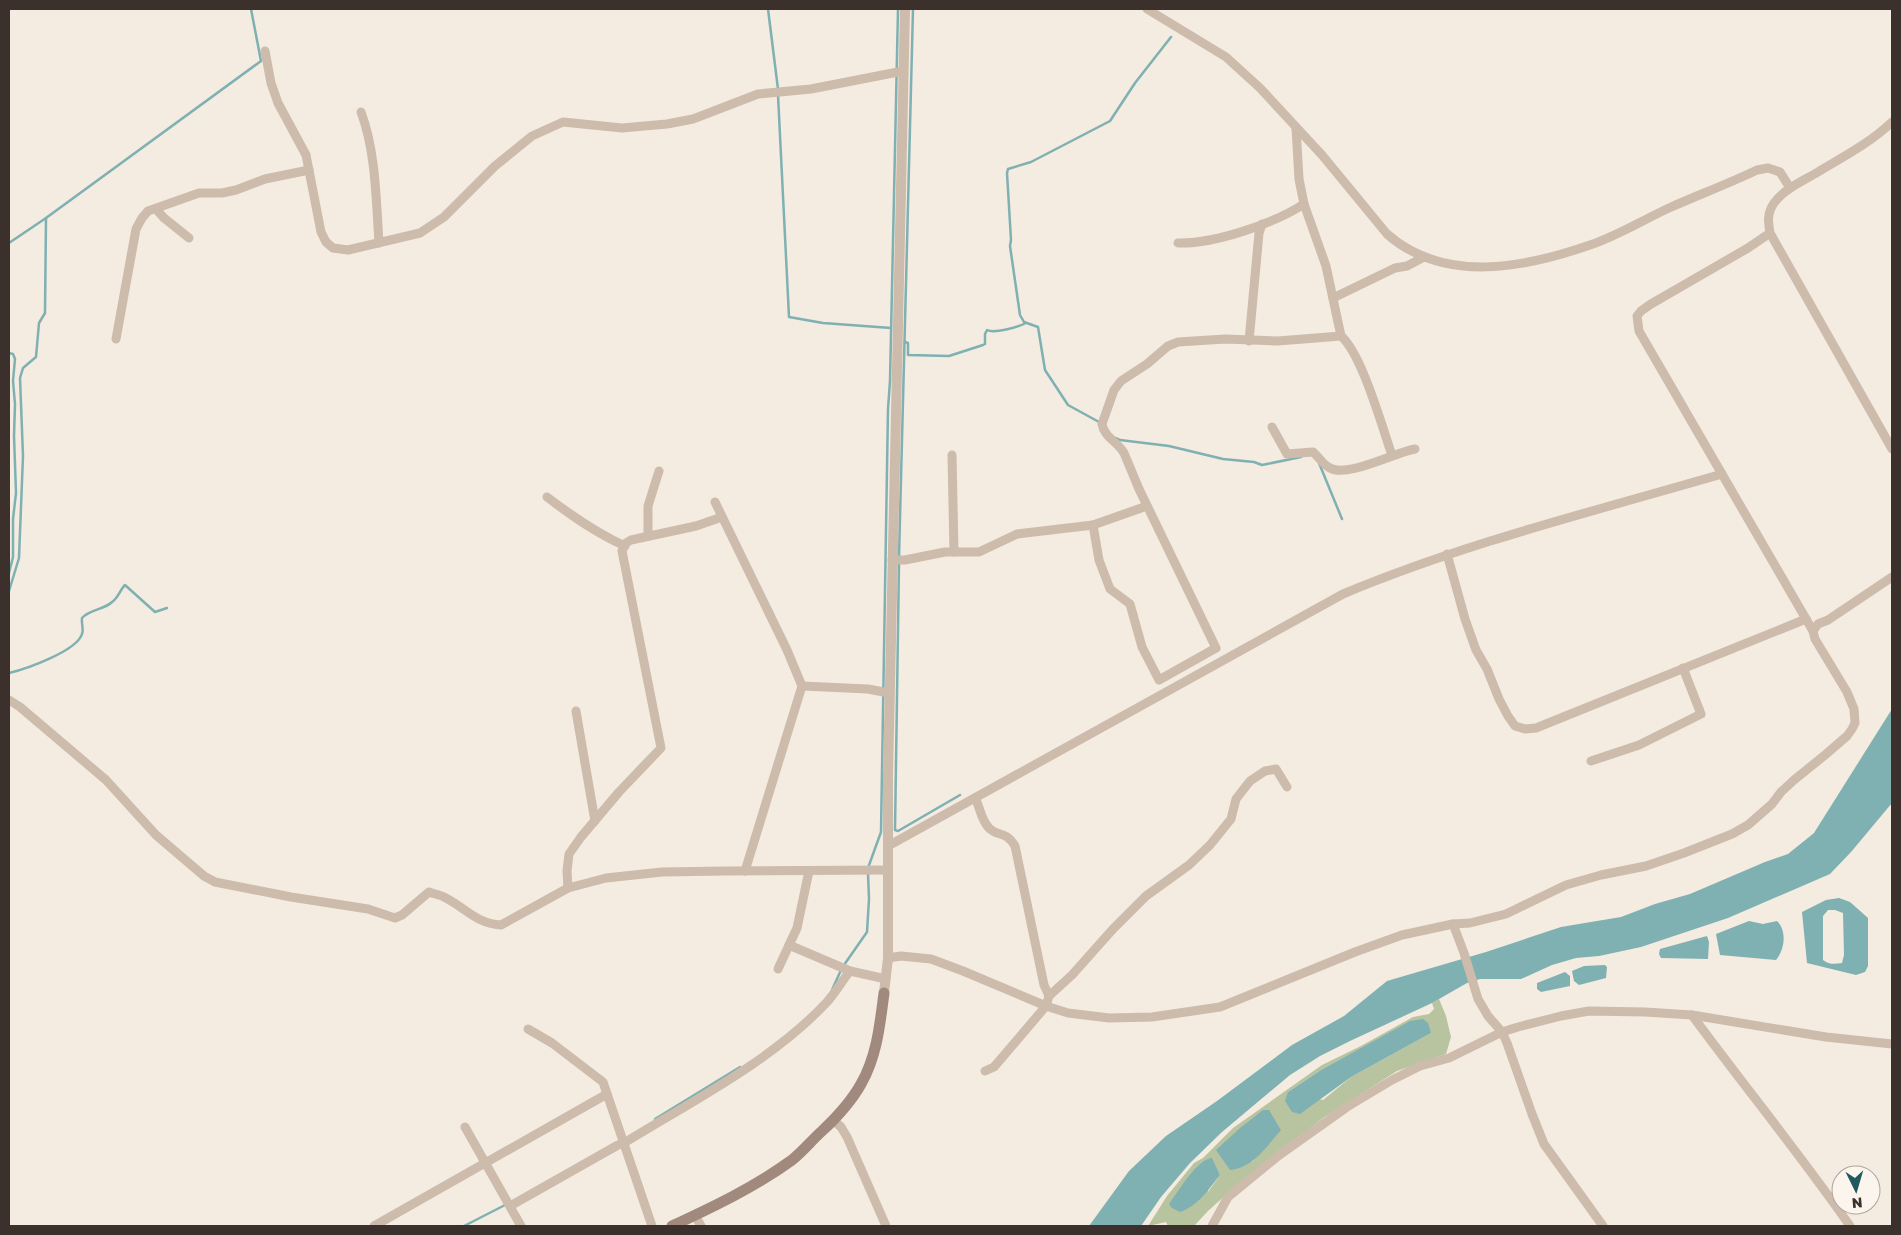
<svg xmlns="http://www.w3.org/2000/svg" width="1901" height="1235" font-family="'Golos Text',sans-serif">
<rect width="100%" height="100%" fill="#f4ebe1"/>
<path fill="#b8c4a0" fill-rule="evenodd" d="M1439 999 1446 1016 1451 1037 1446 1054 1397 1071 1323 1118 1238 1184 1208 1211 1194 1226H1168L1166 1222 1148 1226 1167 1196 1194 1163 1203 1158 1233 1128 1322 1065 1361 1046 1413 1017 1429 1014 1434 1009 1432 1003ZM1410 1022 1431 1033 1351 1077 1323 1100 1288 1092 1321 1070ZM1263 1110 1265 1147 1252 1162ZM1212 1159 1220 1175 1208 1192Z"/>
<g fill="#7fb0b2" fill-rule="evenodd">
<path d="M1892 709V803L1851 852 1830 874 1728 918 1641 947 1599 956 1576 958 1552 965 1521 979H1480L1467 983 1432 1003 1350 1041 1320 1056 1290 1075 1222 1132 1190 1163 1161 1197 1141 1226H1089L1129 1171 1166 1136 1217 1101 1292 1045 1344 1016 1387 981 1486 952 1561 927 1621 917 1655 904 1690 894 1765 862 1788 854 1814 833Z"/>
<path d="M1839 898 1850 902 1868 918V966L1865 972 1856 975 1807 963 1802 912 1826 900ZM1828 910H1835L1843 913 1844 955 1842 963C1835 964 1829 965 1823 960V916Z"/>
<path d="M1749 921 1763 924 1777 921C1787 931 1785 949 1776 960L1720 955 1716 934Z"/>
<path d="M1707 936 1709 942 1708 959 1661 958 1659 954 1660 949Z"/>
<path d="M1605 965 1607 967 1606 978 1579 985 1574 981 1572 971 1584 966Z"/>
<path d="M1565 972 1570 976V986L1541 992 1537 989V983Z"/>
<path d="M1423 1019 1428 1023 1431 1033 1351 1077 1300 1114 1292 1112 1285 1101 1288 1092 1321 1070 1410 1021Z"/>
<path d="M1263 1110H1269L1281 1130C1266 1147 1254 1167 1230 1170L1216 1150 1240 1128Z"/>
<path d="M1212 1158 1220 1175C1209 1189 1198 1206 1180 1212L1172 1208 1169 1204C1178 1192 1197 1159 1212 1158Z"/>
</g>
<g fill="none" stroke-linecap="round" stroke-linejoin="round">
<g stroke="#7fb0b2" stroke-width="2.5">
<path d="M768 9 778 89"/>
<path d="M778 95 789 317 823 323 891 328"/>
<path d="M9 243 46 218"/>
<path d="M905 342 908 343V355L949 356 983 345 985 344V334L987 330C994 334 1018 327 1026 323"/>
<path d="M9 353 13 354 15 359 13 381 15 404 14 436 16 493 13 519V557L9 573"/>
<path d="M1099 422 1068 405 1045 370 1038 327 1024 322 1020 315 1010 246 1011 240 1007 173 1008 169 1031 162 1110 121 1135 83 1171 37"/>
<path d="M1116 438 1120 440 1169 446 1223 459 1254 462 1262 465 1301 457"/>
<path d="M1319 463 1342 519"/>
<path d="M899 557 913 9"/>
<path d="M899 563 895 830 898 831 960 795"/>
<path d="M9 591 19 558 23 456 20 378 23 368 36 357 39 323 45 313 46 218 261 61 251 9"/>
<path d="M9 673C26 669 77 651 82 634 84 629 81 623 82 618 90 609 104 610 112 602 118 598 120 590 125 585L155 612 167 608"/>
<path d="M868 868 881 832 888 409 890 381 898 9"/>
<path d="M844 965 867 932 869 899 868 873"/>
<path d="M832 990 841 970"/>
<path d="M655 1119 740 1067"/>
<path d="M464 1226 507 1204"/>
</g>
<g stroke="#cdbbac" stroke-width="9">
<path d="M1147 9 1226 57 1260 88 1322 155 1387 234C1444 284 1524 268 1590 245 1617 236 1643 220 1669 208 1698 195 1728 184 1757 170L1768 168 1780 172 1790 188"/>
<path d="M265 51 271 83 278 103 306 155 321 232 326 242 333 248 348 250 420 233 444 217 495 166 532 136 563 122 622 128 667 124 693 119 758 94 811 89 903 71"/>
<path d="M361 112C376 152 376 200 379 243"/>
<path d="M1892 122C1870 143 1843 157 1818 172 1803 181 1784 189 1774 203 1767 213 1768 222 1770 233L1892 449"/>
<path d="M156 209 164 218 189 238"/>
<path d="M1178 243C1214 244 1273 224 1304 204"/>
<path d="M1333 298 1395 268 1407 266 1424 257"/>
<path d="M1341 336C1362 354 1382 427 1392 455"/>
<path d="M116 339 136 229 142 218 148 211 199 193H222L236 190 265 179 309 170"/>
<path d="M1249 341 1259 233 1262 224"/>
<path d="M1272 427 1287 454 1313 452C1319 457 1323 465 1330 468 1347 478 1393 453 1415 449"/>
<path d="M952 455 954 552"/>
<path d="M547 497C572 516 596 533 625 546"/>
<path d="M715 502 787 650 802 686 745 871"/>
<path d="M1093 525 1099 560 1110 589 1130 604 1142 647 1159 680 1216 648 1139 489 1124 453C1118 442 1104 437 1102 424L1114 390 1121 381 1147 364 1168 346 1178 342 1225 339 1278 341 1341 336 1326 266 1304 204 1299 179 1296 128"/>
<path d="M648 536V506L659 471"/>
<path d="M1447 554 1465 619 1476 650 1487 669 1499 699 1508 716 1515 726 1525 729 1536 728 1806 619"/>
<path d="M892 560H905L945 552H979L1017 534 1093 525 1147 506"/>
<path d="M1813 631 1818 624 1828 620 1892 577"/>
<path d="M802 686 868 689 889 693"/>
<path d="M9 700 20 707 106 780 156 835 204 876 215 882 291 897 368 909 395 918 402 915 429 892C434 894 440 895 444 897 466 908 475 923 501 925L568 888 606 878 662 872 726 871 888 870"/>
<path d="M576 711 595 821"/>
<path d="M1591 761 1639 745 1701 714 1683 668"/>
<path d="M975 798C980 807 981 820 989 828 997 837 1006 830 1015 846L1044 985 1049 996"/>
<path d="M888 846 1343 594C1465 543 1595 511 1722 474"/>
<path d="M568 888 567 871 569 854 581 837 619 792 661 748 622 551 626 543 631 540 696 526 722 517"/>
<path d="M1453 924 1464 953 1478 999 1488 1016 1502 1032 1507 1043 1532 1114 1544 1144 1603 1226"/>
<path d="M789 945 850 971 886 979"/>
<path d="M888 958 901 956 931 959 963 971 1046 1006 1068 1013 1109 1018 1152 1017 1220 1007 1355 952 1402 935 1453 924 1470 923 1506 914 1566 885 1601 875 1646 866 1684 853 1732 834 1748 825 1772 804 1781 792 1794 780 1825 755 1847 736 1852 729 1855 723 1854 709 1847 692 1815 639 1813 631 1639 331 1637 316 1641 311 1651 304 1748 248 1770 233"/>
<path d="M778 969 797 928 809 871"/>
<path d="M1692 1015C1744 1086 1800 1154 1850 1226"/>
<path d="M528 1029 552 1043 603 1082 652 1226"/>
<path d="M985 1071 994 1067 1046 1006 1049 996 1072 975 1113 929 1146 896 1189 865 1210 845 1231 819 1236 799 1250 781 1265 771 1276 769 1287 787"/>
<path d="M833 1120 841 1127 847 1137 886 1226"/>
<path d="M465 1127 521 1226"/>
<path d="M510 1206 618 1145 624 1143C692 1101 772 1061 827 1002 835 993 842 981 850 971"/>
<path d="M695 1215 701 1226"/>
<path d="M374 1226 607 1094"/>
<path d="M1212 1226 1228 1197 1278 1156 1347 1107 1392 1080 1420 1066 1449 1058 1502 1032 1518 1027 1561 1016 1589 1011 1645 1012 1692 1015 1826 1037 1892 1044"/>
</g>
<path stroke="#cdbbac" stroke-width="10" d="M884 993 888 958V774L905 9"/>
<path stroke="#a18a7d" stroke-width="11" d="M672 1226C713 1207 755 1187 792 1160 803 1151 812 1140 822 1131 837 1117 851 1102 861 1084 877 1056 880 1024 884 993"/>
</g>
<rect width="1901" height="1235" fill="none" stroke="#3b302b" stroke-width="20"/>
<g transform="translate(1856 1190) rotate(175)"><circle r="24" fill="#fbf5ee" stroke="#aea6a0"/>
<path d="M0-4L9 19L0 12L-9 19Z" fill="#1f5a5e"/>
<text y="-8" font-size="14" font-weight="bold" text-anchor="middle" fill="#3b302b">N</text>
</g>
</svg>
